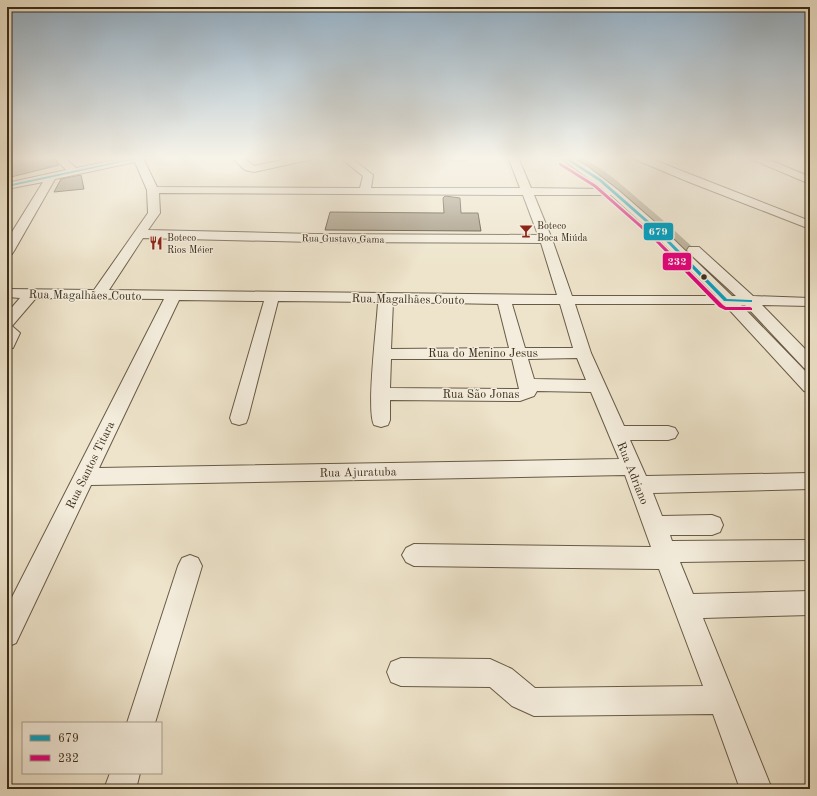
<svg xmlns="http://www.w3.org/2000/svg" width="817" height="796" font-family="'Old Standard TT',serif">
<rect width="100%" height="100%" fill="#eee4cb"/>
<filter id="stains"><feTurbulence type="fractalNoise" baseFrequency=".005" numOctaves="4"/><feColorMatrix values="0 0 0 0 .2 0 0 0 0 .09 0 0 0 0 .02 0 0 0 .5 -.17"/></filter>
<radialGradient id="worn" r=".72"><stop offset=".6" stop-color="#630" stop-opacity="0"/><stop offset="1" stop-color="#630" stop-opacity=".3"/></radialGradient>
<g fill="none" stroke-linecap="round" stroke-linejoin="round">
<g fill="#b1a68e" fill-rule="evenodd">
<path d="M569 157C573 157 578 156 581 158 602 167 621 184 638 199 673 228 706 259 738 291L740 295 738 299 731 301 724 299C679 251 626 194 569 162L568 159Z"/>
<path d="M743 301 750 303 810 362V382L802 380 736 311 733 307 736 303Z"/>
</g>
</g>
<g fill="#988c76" stroke="#3b2d19">
<path d="M7 157H52L59 165 7 178Z"/>
<path d="M81 175 84 189 54 192 61 179Z"/>
<path d="M445 196 460 198 461 213H478L481 231 325 230 330 212 444 213 443 198Z"/>
</g>
<g fill="none" stroke-linecap="round" stroke-linejoin="round">
<g stroke="#685b46" stroke-width="2">
<g id="minor">
<path d="M54 157H64L76 168 130 157H148L144 160 157 187 360 188 363 176 339 157H350L373 175 371 188H520L508 157H518L531 188 603 189 559 157H571L588 167 618 190 666 232 732 296H736L689 253 687 250 689 247H699L753 296 810 298V306L762 305 810 354V370L804 368 745 305H741L810 376V393L804 391 724 304H575L591 353 624 426H668L675 428 678 433 675 438 668 440H630L646 476 810 473V489L653 493 662 516 712 515 720 518 723 525 720 532 712 535H670L672 541 810 540V560L680 562 693 594 810 591V615L703 618 772 789H740L713 714 534 716 512 706 490 687 401 686 391 682 387 672 391 662 401 658 490 659 512 669 535 688 703 686 659 569 414 566 406 562 402 555 406 548 414 544 651 547 625 475 91 485 16 643 7 647V607L164 299 36 298 12 326 20 333 13 348 7 349V313L20 298 7 297V289L94 290 148 213 147 190 135 162 55 179 14 251 12 254 7 255V240L43 182 7 189V183L66 170ZM159 193 523 195 538 235 314 234 148 230 160 213ZM534 195H611L657 237 716 296H572L552 239ZM143 238 314 242 541 243 557 295 109 290ZM179 300 264 301 230 418 232 423 239 425 246 423 248 418 278 301 378 302C377 324 366 411 374 425L381 427 388 425 390 420V400L520 401 534 396 537 391 591 392 619 459 99 468ZM393 302 498 304 509 348 391 349ZM512 304H560L573 348H525ZM577 358 586 380 534 379 528 359ZM391 359H512L519 389 390 388Z"/>
<path d="M231 157H242L254 166 296 157H314L313 159 254 172 245 170Z"/>
<path d="M447 157H470C465 162 452 162 447 157Z"/>
<path d="M633 157H646L810 221V229L689 182 634 159Z"/>
<path d="M750 157H763L810 177V184L751 159Z"/>
<path d="M190 555 198 558 202 566 155 723H127L178 566 182 558Z"/>
<path d="M110 773H140L136 789H104Z"/>
</g>
</g>
<use href="#minor" fill="#f4eddd" fill-rule="evenodd"/>
<g stroke="#f4eddd" stroke-width="3">
<g id="bus-1">
<path d="M139 157H145L7 187V185Z"/>
<path d="M562 157H566L601 179 659 230 727 299 750 300H752V302L724 301 657 232 599 181Z"/>
</g>
</g>
<g stroke="#f4eddd" stroke-width="3">
<path id="bus-2" d="M559 163H561L596 185 654 236 723 305 726 307H750L752 308V310H725L719 307 652 238 594 187 559 165Z"/>
</g>
<use href="#bus-1" fill="#03a3c5" fill-rule="evenodd"/>
<use href="#bus-2" fill="#e5007d" fill-rule="evenodd"/>
</g>
<linearGradient id="sky" x2="0" y2="1"><stop stop-color="#92aec4"/><stop offset="0.59" stop-color="#f7f3e8"/><stop offset="1" stop-color="#f7f3e8" stop-opacity="0"/></linearGradient>
<rect width="817" height="268" fill="url(#sky)"/>
<defs>
<g id="bar-bare" transform="scale(1.08)"><path d="M-6-5H6L.8 .8V4.5H3.5V6h-7V4.5H-.8V.8Z" fill="#8f2418" stroke="#f4eddd" stroke-width="2.5" paint-order="stroke"/></g>
<g id="restaurant-bare" transform="scale(1.08)"><path d="M-5-6h1v4h1v-4h1v4h1v-4h1v5L-1.5 .5V6h-2V.5L-5-1ZM5-6V6H3V1.5H1.5Q1.5-4 5-6Z" fill="#8f2418" stroke="#f4eddd" stroke-width="2.5" paint-order="stroke"/></g>
</defs>
<g fill-rule="evenodd">
<use href="#bar-bare" x="526" y="231"/>
<use href="#restaurant-bare" x="156" y="243"/>
</g>
<circle fill="#3b2d19" stroke="#f4eddd" stroke-width="1.5" cx="704" cy="277" r="3.5"/>
<g text-anchor="middle" stroke-width="3" stroke-linejoin="round" paint-order="stroke">
<g font-size="10" fill="#3b2d19" stroke="#f4eddd" text-anchor="start">
<text x="537" y="229">Boteco<tspan x="537" dy="12">Boca Miúda</tspan></text>
<text x="167" y="241">Boteco<tspan x="167" dy="12">Rios Méier</tspan></text>
</g>
<g font-size="10" fill="#3b2d19" stroke="#f4eddd">
<text transform="translate(343 238) rotate(1)" y="4">Rua Gustavo Gama</text>
</g>
<g font-size="12" fill="#3b2d19" stroke="#f4eddd">
<text transform="translate(85 295) rotate(1)" y="4">Rua Magalhães Couto</text>
<text transform="translate(408 299) rotate(1)" y="4">Rua Magalhães Couto</text>
<text x="483" y="357">Rua do Menino Jesus</text>
<text x="481" y="398">Rua São Jonas</text>
<text transform="translate(90 465) rotate(-64)" y="4">Rua Santos Titara</text>
<text transform="translate(358 472) rotate(-1)" y="4">Rua Ajuratuba</text>
<text transform="translate(633 473) rotate(68)" y="4">Rua Adriano</text>
</g>
</g>
<g stroke="#f4eddd" stroke-width="1.5">
<rect x="643" y="222" width="31" height="19" rx="4" fill="#03a3c5"/>
<rect x="662" y="252" width="30" height="19" rx="4" fill="#e5007d"/>
</g>
<g font-size="11" text-anchor="middle" font-weight="bold" fill="#fff">
<text x="658" y="235">679</text>
<text x="677" y="265">232</text>
</g>
<rect width="817" height="796" fill="none" stroke="#eee4cb" stroke-width="24"/>
<rect x="8" y="8" width="801" height="780" fill="none" stroke="#3b2d19" stroke-width="2"/>
<rect x="12" y="12" width="793" height="772" fill="none" stroke="#3b2d19"/>
<rect x="22" y="722" width="140" height="52" fill="#f4eddd" stroke="#aaa08f"/>
<rect x="30" y="735" width="20" height="6" fill="#03a3c5" stroke="#aaa08f"/>
<text x="58" y="742" font-size="12" fill="#3b2d19">679</text>
<rect x="30" y="755" width="20" height="6" fill="#e5007d" stroke="#aaa08f"/>
<text x="58" y="762" font-size="12" fill="#3b2d19">232</text>
<rect width="100%" height="100%" filter="url(#stains)"/>
<rect width="100%" height="100%" fill="url(#worn)"/>
</svg>
